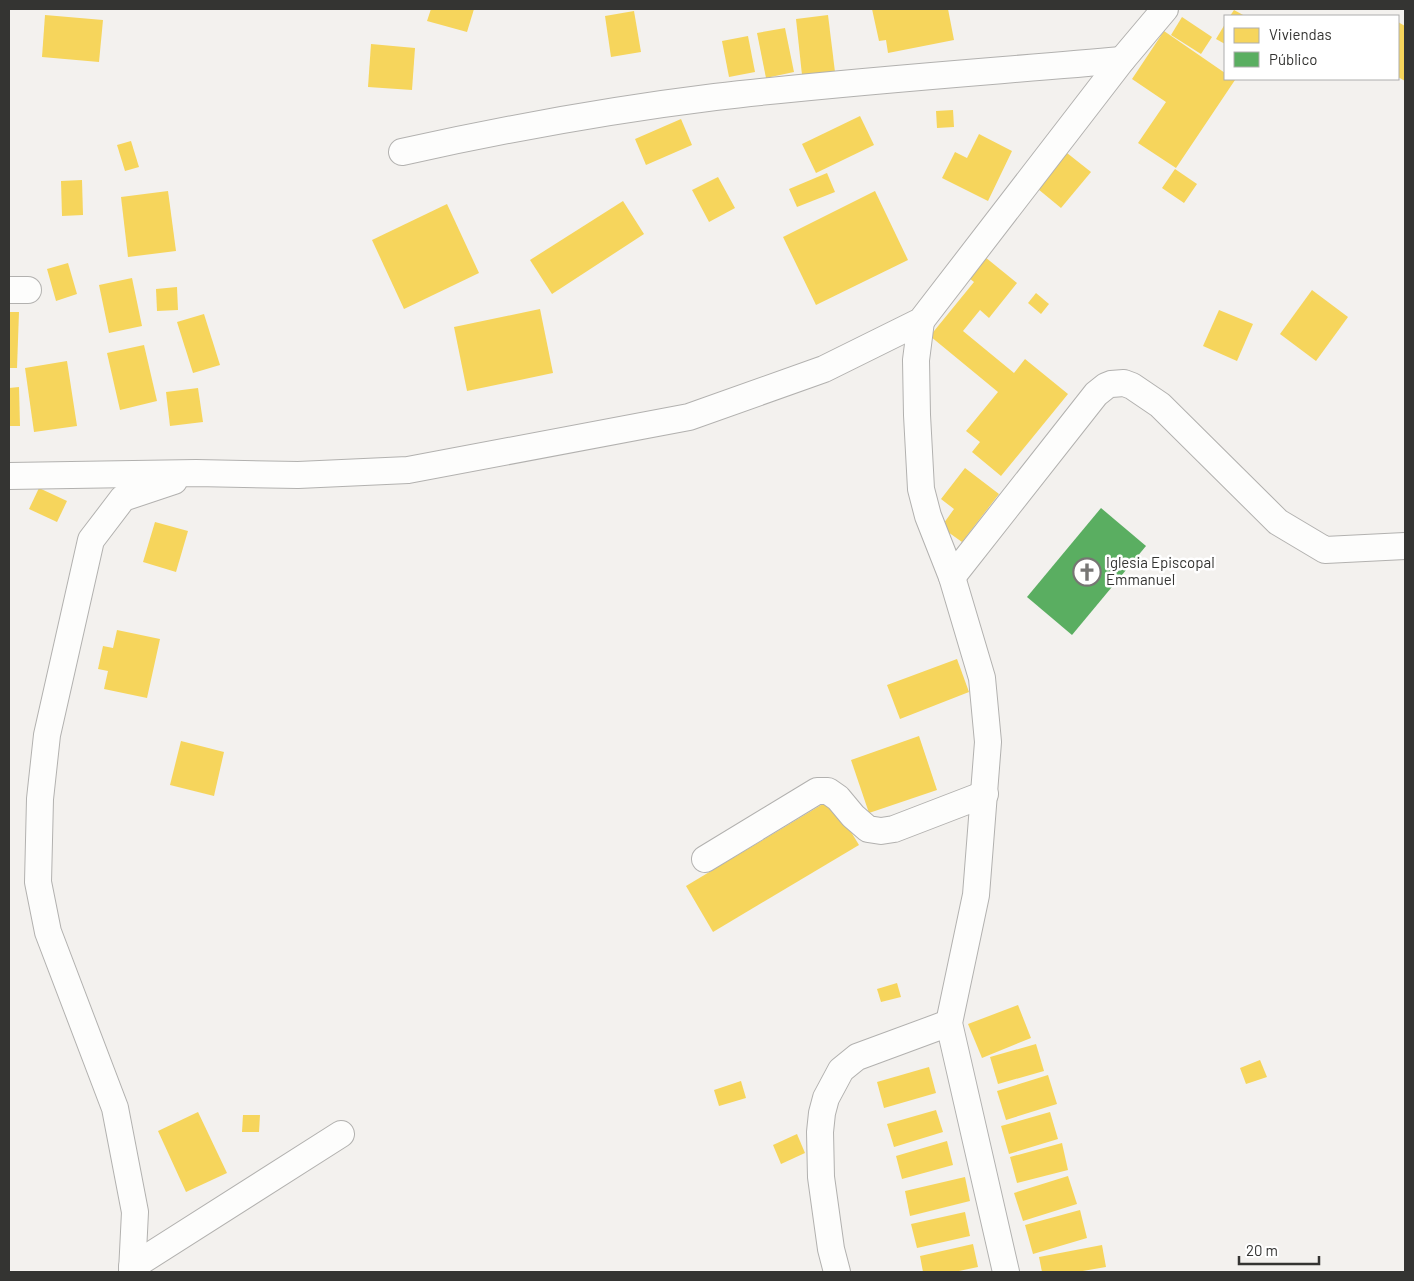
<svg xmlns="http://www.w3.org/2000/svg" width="1414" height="1281" font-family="Barlow,sans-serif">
<rect width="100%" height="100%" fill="#f3f1ee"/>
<g fill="#f6d55c">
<path d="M431 9H474L467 32 427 21Z"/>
<path d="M872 9H948L954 40 888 53 886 40 879 41Z"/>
<path d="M1234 10 1245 16H1230Z"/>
<path d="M634 11 641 52 611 57 605 16Z"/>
<path d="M45 15 103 20 99 62 42 57Z"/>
<path d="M828 15 835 72 802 75 796 19Z"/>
<path d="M1182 17 1212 37 1201 54 1171 35Z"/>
<path d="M1398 22 1405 26V81L1398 77Z"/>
<path d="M1225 24V44L1216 39Z"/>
<path d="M785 28 794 72 766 78 757 33Z"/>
<path d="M1164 31 1225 73V79H1233L1235 80 1176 168 1138 143 1166 102 1132 79Z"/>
<path d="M748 36 755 72 729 77 722 41Z"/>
<path d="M371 44 415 48 412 90 368 87Z"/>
<path d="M953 110 954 127 937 128 936 111Z"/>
<path d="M860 116 874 145 816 173 802 144Z"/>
<path d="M681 119 692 145 646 165 635 139Z"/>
<path d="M979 134 1012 151 988 201 942 178 955 152 967 158Z"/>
<path d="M131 141 139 167 125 171 117 145Z"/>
<path d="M1067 153 1091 172 1061 208 1038 189Z"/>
<path d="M1175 169 1197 184 1184 203 1162 188Z"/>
<path d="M827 173 835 192 797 207 789 189Z"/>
<path d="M718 177 735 208 709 222 692 190Z"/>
<path d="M82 180 83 215 62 216 61 181Z"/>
<path d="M168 191 176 251 128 257 121 197Z"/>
<path d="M875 191 908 260 816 305 783 237Z"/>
<path d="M623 201 644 234 552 294 530 260Z"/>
<path d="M447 204 479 273 404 309 372 240Z"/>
<path d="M985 257 1017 283 989 318 980 310 963 331 1014 373 1025 359 1068 394 1001 476 972 452 980 442 966 431 998 392 930 336 974 282 969 278Z"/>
<path d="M68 263 77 294 56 301 47 269Z"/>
<path d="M132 278 142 326 109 333 99 285Z"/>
<path d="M177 287 178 310 157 311 156 289Z"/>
<path d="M1312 290 1348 317 1316 361 1280 334Z"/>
<path d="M1036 293 1049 304 1041 314 1028 303Z"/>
<path d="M540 309 553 373 467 391 454 327Z"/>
<path d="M1219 310 1253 324 1237 361 1203 346Z"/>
<path d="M9 312H19L17 368H9Z"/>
<path d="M204 314 220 365 193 373 177 322Z"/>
<path d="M144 345 157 401 120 410 107 353Z"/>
<path d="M67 361 77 426 34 432 25 368Z"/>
<path d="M19 387 20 426H9V388Z"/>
<path d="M198 388 203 422 170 426 166 392Z"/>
<path d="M965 468 999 494 962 542 941 527 954 509 941 499Z"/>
<path d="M39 488 67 501 57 522 29 509Z"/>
<path d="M155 522 188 531 176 572 143 562Z"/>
<path d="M117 630 160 639 147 698 104 689 108 671 98 669 103 646 113 648Z"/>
<path d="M957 659 969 692 900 719 887 685Z"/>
<path d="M919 736 937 790 869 813 851 760Z"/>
<path d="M181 741 224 752 214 796 170 785Z"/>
<path d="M831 799 859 845 713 932 686 886Z"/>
<path d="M897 983 901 997 881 1002 877 989Z"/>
<path d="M1018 1005 1031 1038 982 1058 968 1024Z"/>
<path d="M1036 1044 1044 1071 998 1084 990 1057Z"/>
<path d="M1260 1060 1267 1077 1246 1084 1240 1068Z"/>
<path d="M929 1067 936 1093 884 1108 877 1082Z"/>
<path d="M1048 1075 1057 1104 1006 1120 997 1091Z"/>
<path d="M741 1081 746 1098 719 1106 714 1090Z"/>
<path d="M936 1110 943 1132 894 1147 887 1124Z"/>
<path d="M198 1112 227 1173 186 1192 158 1131Z"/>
<path d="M1050 1112 1058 1139 1009 1154 1001 1126Z"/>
<path d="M243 1115H260L259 1132H242Z"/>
<path d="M797 1134 805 1153 781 1164 773 1145Z"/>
<path d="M947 1141 953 1165 902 1179 896 1156Z"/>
<path d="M1062 1143 1068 1170 1017 1183 1010 1157Z"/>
<path d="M1068 1176 1077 1204 1023 1221 1014 1193Z"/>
<path d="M965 1177 970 1201 910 1216 905 1191Z"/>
<path d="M1080 1210 1087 1238 1033 1254 1025 1225Z"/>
<path d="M965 1212 970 1236 917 1248 911 1224Z"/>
<path d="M973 1244 978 1267 954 1272H923L920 1256Z"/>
<path d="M1102 1245 1106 1267 1077 1272H1042L1039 1257Z"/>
</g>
<path fill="#5aae61" d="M1101 508 1146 546 1072 635 1027 597Z"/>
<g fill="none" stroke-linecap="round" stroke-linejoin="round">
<g stroke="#b2b1af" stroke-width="28">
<g id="minor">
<path d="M402 152C505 129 610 110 715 97 850 81 986 72 1122 60"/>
<path d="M9 290H28"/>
<path d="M921 321 916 360 917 415 921 489 928 516 952 577 982 678 988 742 976 895 949 1023 1006 1272"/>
<path d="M9 476 196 473 298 475 408 470 689 417 824 369 921 321 1122 60 1165 9"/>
<path d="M952 577 1096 394 1106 386 1111 384 1124 383 1132 386 1160 405 1278 522 1325 550 1405 546"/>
<path d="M705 859 817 791H828L838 798 853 816 868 829 881 831 894 829 985 794"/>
<path d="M132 1267 341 1134"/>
<path d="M132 1272 135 1212 115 1108 48 932 38 882 40 799 47 735 91 540 123 498 174 481"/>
<path d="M837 1272 831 1249 821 1177 820 1132 822 1113 826 1098 841 1070 857 1057 949 1023"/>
</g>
</g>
<use href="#minor" stroke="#fdfdfc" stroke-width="26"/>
</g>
<defs>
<g id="church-ring" transform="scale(1.4375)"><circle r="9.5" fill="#fff" stroke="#777674" stroke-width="1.5"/><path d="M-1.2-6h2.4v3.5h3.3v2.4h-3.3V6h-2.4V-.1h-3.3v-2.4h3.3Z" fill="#777674"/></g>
</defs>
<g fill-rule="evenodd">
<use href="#church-ring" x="1087" y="572"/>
</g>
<g text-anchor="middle" stroke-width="5" stroke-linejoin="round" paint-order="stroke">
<g font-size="15" fill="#343432" stroke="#fff" text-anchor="start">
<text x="1106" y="568">Iglesia Episcopal<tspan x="1106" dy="17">Emmanuel</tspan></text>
</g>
</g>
<rect width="1414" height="1281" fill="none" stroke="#343432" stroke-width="20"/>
<rect x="1224" y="15" width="175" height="65" fill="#ffffff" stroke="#aeaead"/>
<rect x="1234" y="28" width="25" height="15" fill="#f6d55c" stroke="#aeaead"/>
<text x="1269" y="40" font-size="15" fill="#343432">Viviendas</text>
<rect x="1234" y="52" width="25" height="15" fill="#5aae61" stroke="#aeaead"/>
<text x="1269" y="65" font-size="15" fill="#343432">Público</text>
<path d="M1239 1256v8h80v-8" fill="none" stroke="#343432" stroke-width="2.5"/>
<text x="1246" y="1256" font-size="15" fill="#343432" stroke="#ffffff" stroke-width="4" paint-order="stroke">20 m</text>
</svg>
